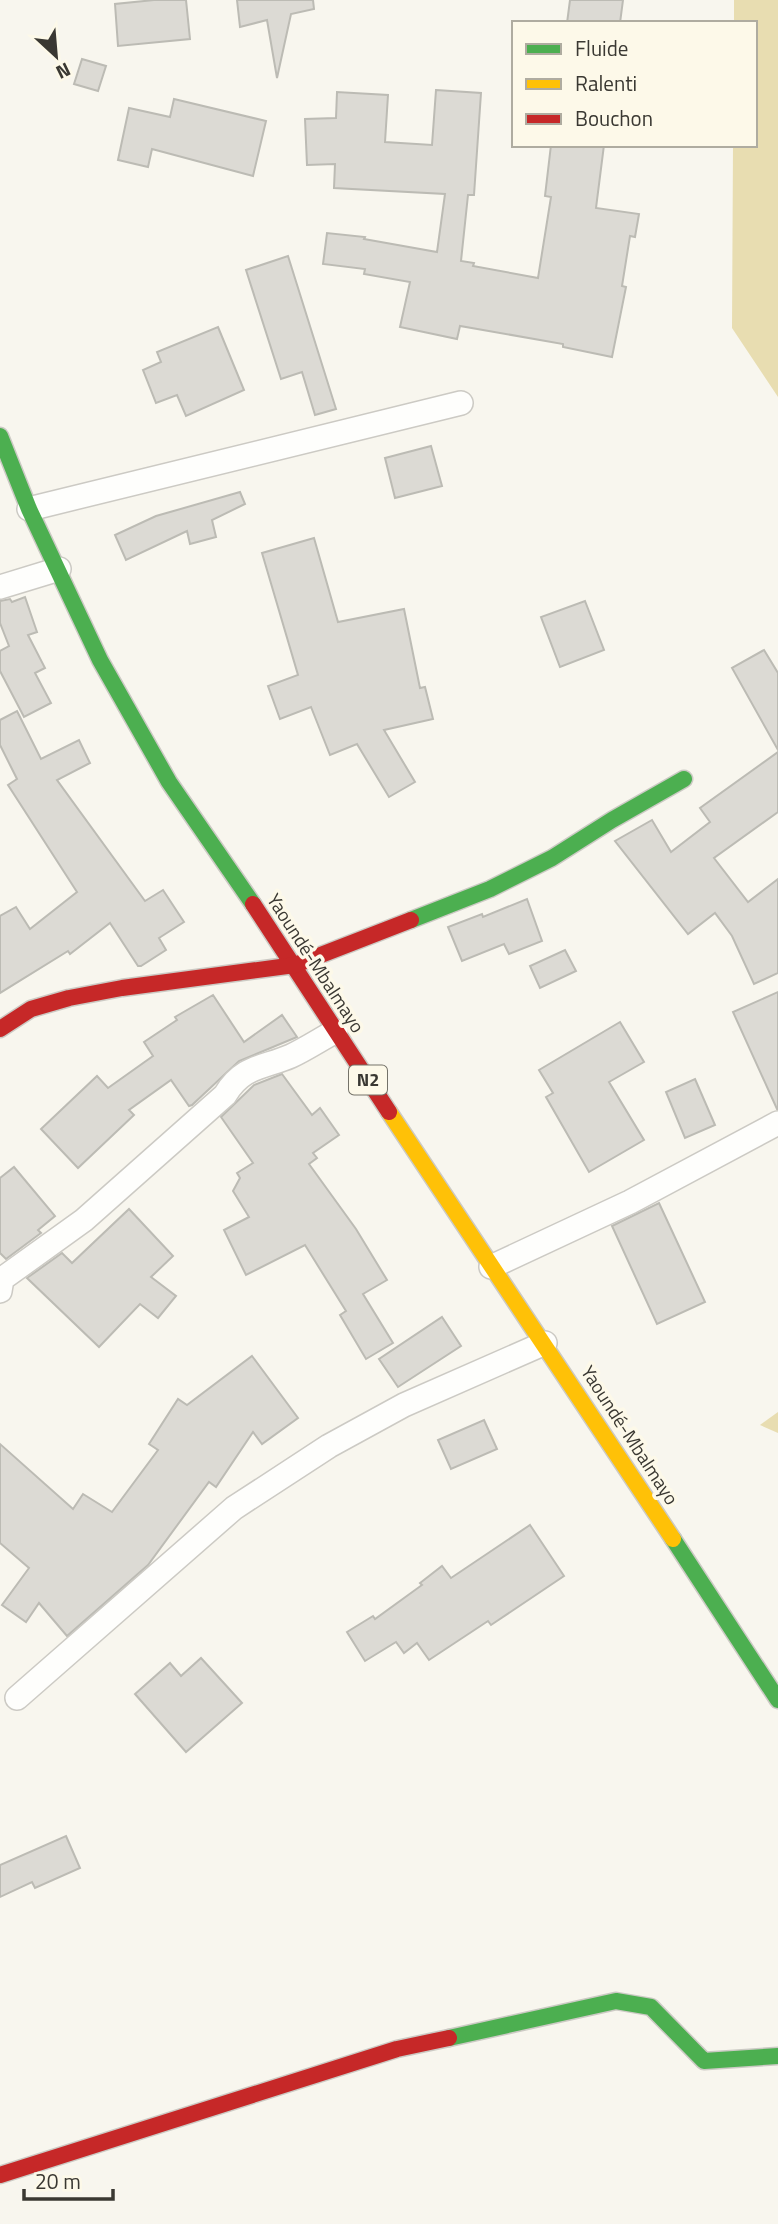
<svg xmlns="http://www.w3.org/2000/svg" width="778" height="2224" font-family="'Titillium Web',sans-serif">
<rect width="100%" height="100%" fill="#f8f6ee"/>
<g fill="#e8ddb1">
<path d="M734 0H778V397L732 328 733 145H755V23H734Z"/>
<path d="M778 1412V1433L760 1425Z"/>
</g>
<g fill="#dcdad4" stroke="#bcbbb4" stroke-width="2">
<path d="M154 0H186L190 39 118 46 115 4Z"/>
<path d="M237 0H313L314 9 291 14 277 78 267 20 240 27Z"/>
<path d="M570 0H623L620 23H567Z"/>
<path d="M82 59 106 66 98 91 74 84Z"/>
<path d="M436 90 481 93 474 195H468L461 261 474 263 473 266 538 278 551 197 545 196 551 145H604L596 208 639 214 635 237 630 236 622 286 626 287 612 357 563 347V344L460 326 457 339 400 327 410 282 364 274 365 269 323 264 327 233 365 237 364 239 437 252 445 194 334 188 335 164 307 165 305 119 336 118 337 92 388 95 385 142 432 145Z"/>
<path d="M174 99 266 121 253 176 152 149 148 167 118 160 129 108 170 117Z"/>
<path d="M288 256 336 409 315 415 302 372 281 379 246 270Z"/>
<path d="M218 327 244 390 186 416 177 395 156 403 143 370 161 362 157 352Z"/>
<path d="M431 446 442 486 395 498 385 458Z"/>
<path d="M240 492 245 504 212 520 216 537 190 544 187 531 126 560 115 535 156 516Z"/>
<path d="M314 538 338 622 404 609 420 688 425 687 433 719 384 730 415 782 389 797 357 744 330 755 311 707 280 719 268 686 298 675 262 553Z"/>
<path d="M25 597 37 632 28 635 45 668 35 673 51 703 24 717 0 671V651L9 646 0 623V601L10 599 12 602Z"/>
<path d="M585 601 604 650 560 667 541 617Z"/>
<path d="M764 650 778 673V750L732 668Z"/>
<path d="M17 711 41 759 79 740 90 763 57 780 145 901 163 890 184 922 159 938 166 950 141 966H138L110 923 70 954 68 951 0 993V916L16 907 30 929 77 892 8 785 17 779 0 745V720Z"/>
<path d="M778 752V812L714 858 748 902 778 879V973L754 984 732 936 715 913 688 934 615 841 652 820 671 852 710 822 700 808Z"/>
<path d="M527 899 542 941 509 954 504 944 462 961 448 927 482 914 483 917Z"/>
<path d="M565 950 576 971 540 988 530 966Z"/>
<path d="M778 992V1109H777L733 1012Z"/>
<path d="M213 995 244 1042 282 1015 297 1037 239 1061 192 1105 189 1106 171 1080 129 1110 134 1115 78 1168 41 1129 97 1076 108 1088 153 1056 144 1042 177 1020 175 1017Z"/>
<path d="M620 1022 644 1062 609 1082 644 1140 589 1172 546 1097 553 1093 539 1070Z"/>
<path d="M282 1074 312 1115 320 1108 339 1135 313 1153 317 1158 309 1164 356 1229 387 1280 363 1294 393 1343 366 1359 340 1315 346 1311 305 1245 246 1275 224 1230 249 1217 233 1191 240 1178 237 1173 253 1163 221 1117 254 1085Z"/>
<path d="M695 1079 715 1125 685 1138 666 1092Z"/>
<path d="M14 1167 55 1216 38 1230 41 1233 6 1259 0 1253V1178Z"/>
<path d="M659 1203 705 1302 657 1324 612 1226Z"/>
<path d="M129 1209 173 1256 151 1277 176 1296 158 1318 140 1304 99 1347 27 1278 62 1253 72 1263Z"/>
<path d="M442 1317 461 1346 398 1387 379 1359Z"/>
<path d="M252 1356 298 1418 262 1444 253 1432 216 1487 209 1482 148 1565 67 1636 39 1603 26 1622 2 1605 29 1568 0 1543V1444L73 1509 83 1494 112 1512 158 1450 149 1444 178 1399 187 1405Z"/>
<path d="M484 1420 497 1449 451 1469 438 1440Z"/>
<path d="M530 1525 564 1576 491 1625 488 1621 429 1660 417 1643 404 1653 396 1642 365 1661 347 1632 373 1616 375 1619 422 1585 420 1583 442 1566 451 1578Z"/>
<path d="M201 1658 242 1703 186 1752 135 1694 170 1663 181 1676Z"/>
<path d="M66 1836 80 1868 35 1888 32 1882 0 1897V1865Z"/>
</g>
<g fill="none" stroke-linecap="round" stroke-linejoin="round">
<g stroke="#cccac4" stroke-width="26">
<g id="street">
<path d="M29 509 461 403"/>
<path d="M0 587 59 569"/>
<path d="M491 1267 630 1202 778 1123"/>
<path d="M0 1291 2 1279 84 1220 225 1095C243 1065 264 1068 291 1056 306 1049 321 1039 336 1031"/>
<path d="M17 1698 234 1508 329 1446 404 1405 545 1343"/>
</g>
</g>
<g stroke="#cccac4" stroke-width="19">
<g id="fast">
<path d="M0 436 29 509 100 660 169 782 253 904"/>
<path d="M411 920 490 889 552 858 612 820 684 779"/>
<path d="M673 1539 778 1700"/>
<path d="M449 2038 616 2001 651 2007 704 2061 778 2056"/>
</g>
</g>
<g stroke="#cccac4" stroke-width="19">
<path id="slow" d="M389 1112C483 1255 579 1396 673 1539"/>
</g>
<g stroke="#cccac4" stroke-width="19">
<g id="jam">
<path d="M253 904 389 1112"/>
<path d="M0 1029 31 1009 69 998 122 988 295 965 411 920"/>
<path d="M0 2175 397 2049 449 2038"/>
</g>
</g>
<use href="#street" stroke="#fefefc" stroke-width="23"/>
<use href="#fast" stroke="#4caf50" stroke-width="16"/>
<use href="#slow" stroke="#ffc107" stroke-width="16"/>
<use href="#jam" stroke="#c62828" stroke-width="16"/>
</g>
<g text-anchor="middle" stroke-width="7" stroke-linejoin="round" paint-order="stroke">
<rect fill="#fdf9e9" stroke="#747269" stroke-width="2" x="349" y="1065.5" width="38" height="29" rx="5"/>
<g font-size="18" font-weight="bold" fill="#3a3832">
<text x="368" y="1086">N2</text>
</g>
<g font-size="19" fill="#3a3832" stroke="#fdf9e9">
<text transform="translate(316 963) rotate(57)" y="7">Yaoundé-Mbalmayo</text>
<text transform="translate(630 1435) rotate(57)" y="7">Yaoundé-Mbalmayo</text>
</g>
</g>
<rect x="512" y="21" width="245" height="126" fill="#fdf9e9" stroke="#afaca0" stroke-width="2"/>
<rect x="526" y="44" width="35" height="10" fill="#4caf50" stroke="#afaca0" stroke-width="2"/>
<text x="575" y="56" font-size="21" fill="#3a3832">Fluide</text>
<rect x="526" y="79" width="35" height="10" fill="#ffc107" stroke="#afaca0" stroke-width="2"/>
<text x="575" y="91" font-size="21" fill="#3a3832">Ralenti</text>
<rect x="526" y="114" width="35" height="10" fill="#c62828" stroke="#afaca0" stroke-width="2"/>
<text x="575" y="126" font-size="21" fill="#3a3832">Bouchon</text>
<g transform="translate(56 56) rotate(154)" stroke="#fdf9e9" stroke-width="5" paint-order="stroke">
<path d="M0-5L12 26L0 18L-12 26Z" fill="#3a3832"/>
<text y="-10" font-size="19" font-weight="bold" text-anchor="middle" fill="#3a3832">N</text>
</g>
<path d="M24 2189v10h89v-10" fill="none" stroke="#3a3832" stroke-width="3.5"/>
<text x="35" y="2189" font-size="21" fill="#3a3832" stroke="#fdf9e9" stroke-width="5" paint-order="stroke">20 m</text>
</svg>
